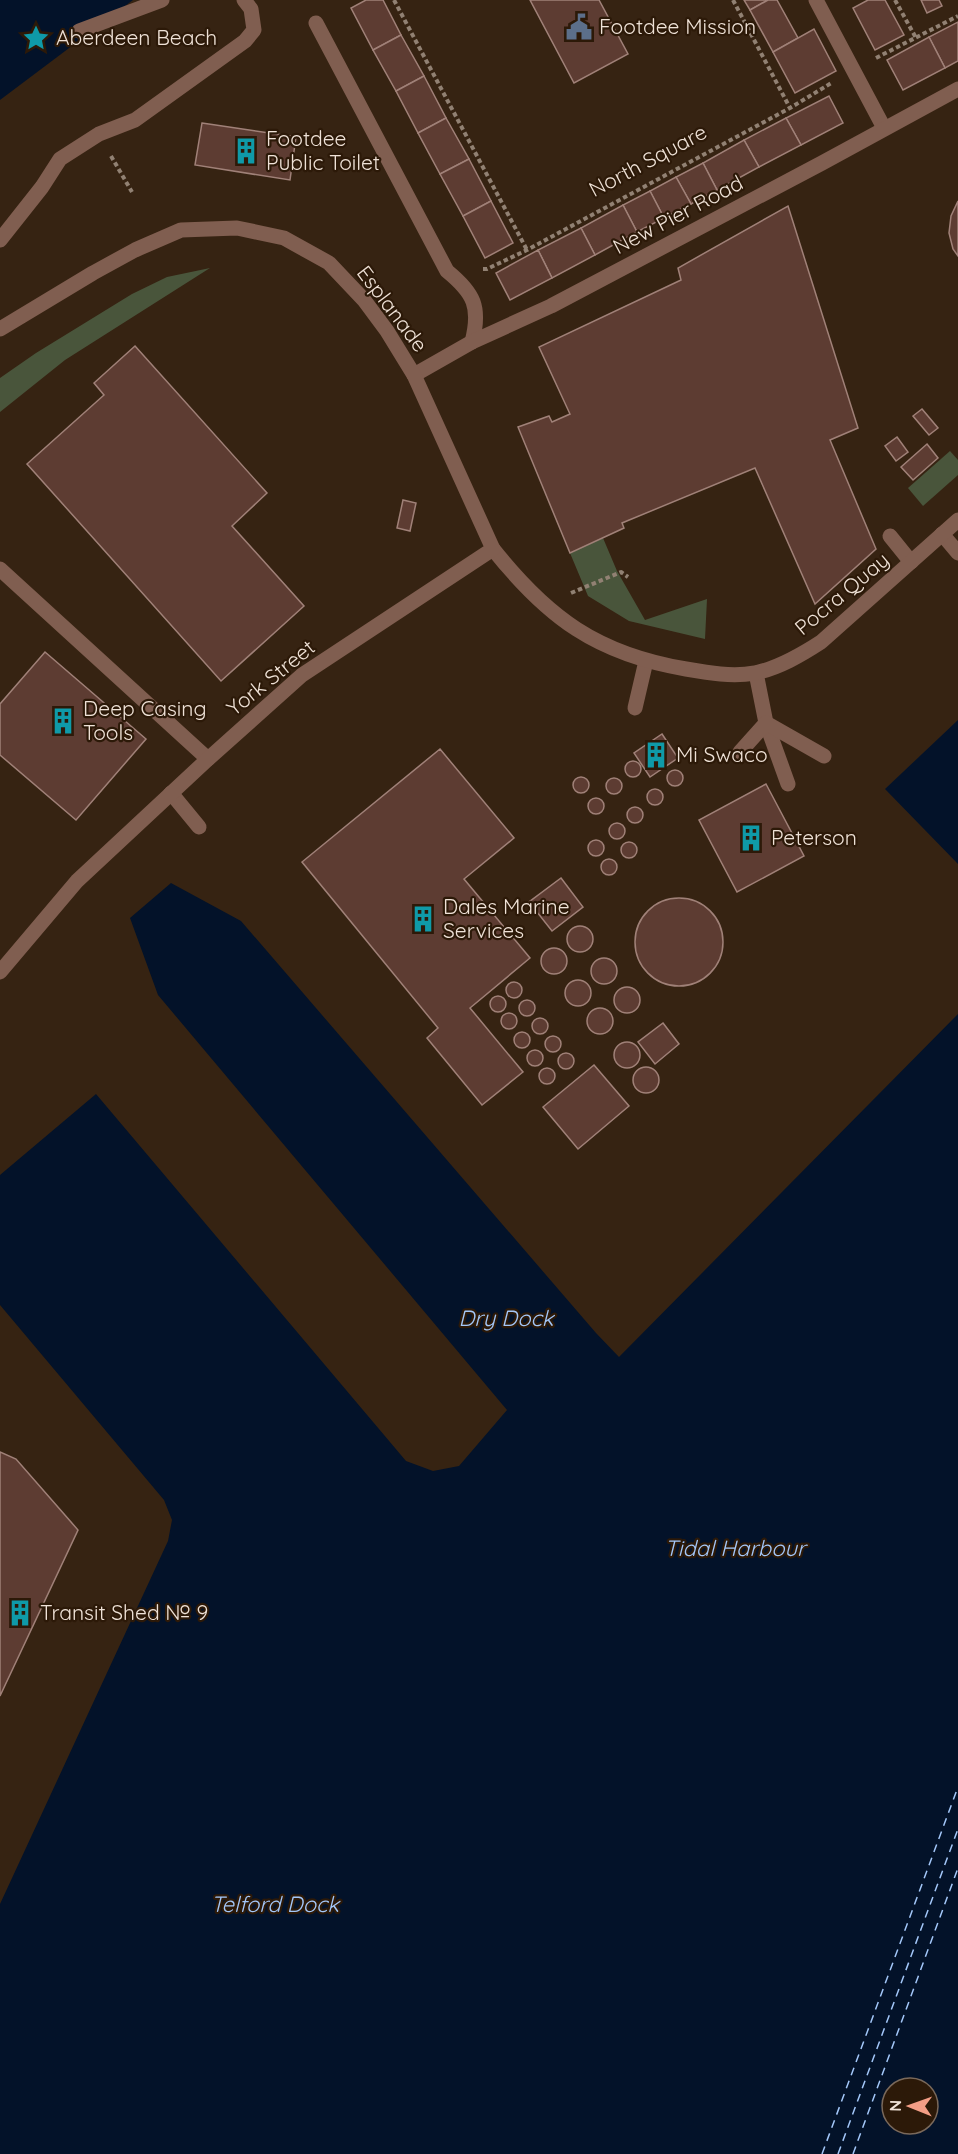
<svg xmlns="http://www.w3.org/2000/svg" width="958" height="2154" font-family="Quicksand,sans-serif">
<rect width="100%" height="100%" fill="#362312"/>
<g fill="#49553b">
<path d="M210 268 65 360 0 412V378L36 353 132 294 167 277Z"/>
<path d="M950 451 958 460V475L923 506 908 488Z"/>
<path d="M603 538 617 571 645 620 707 599 705 639 629 621 588 596 570 553Z"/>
</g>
<g fill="#031229" fill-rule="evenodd">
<path d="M0 0H133L0 100Z"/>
<path d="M958 720V864L885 789Z"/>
<path d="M171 883 241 921 596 1333 619 1357 958 1014V2154H0V1904L168 1541 172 1520 164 1500 0 1305V1175L96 1094 406 1461 433 1471 459 1466 507 1410 158 995 130 918ZM892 2088H928V2124H892Z"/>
</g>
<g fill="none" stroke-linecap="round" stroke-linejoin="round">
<g stroke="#a3c7f9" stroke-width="1.5" stroke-dasharray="8 6" stroke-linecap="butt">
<path d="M822 2154 958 1787"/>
<path d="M838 2154 958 1829"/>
<path d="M853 2154 958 1868"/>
</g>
</g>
<g fill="#5d3c32" stroke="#a08178" stroke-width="1.5">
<path d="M366 0H383L401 35 373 50 351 8Z"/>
<path d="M530 0H599L628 54 574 83Z"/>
<path d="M744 0H768L750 10Z"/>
<path d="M768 0H777L798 38 773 52 750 10Z"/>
<path d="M868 0H885L904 35 875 50 853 8Z"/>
<path d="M921 0H939L942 6 927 13Z"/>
<path d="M958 22V61L945 68 929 37Z"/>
<path d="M814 29 836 71 795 93 773 52Z"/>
<path d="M401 35 424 76 396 91 373 50Z"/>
<path d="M929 37 945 68 903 90 887 60Z"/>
<path d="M424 76 446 118 418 133 396 91Z"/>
<path d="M829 96 843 123 801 145 786 118Z"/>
<path d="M446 118 469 159 440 174 418 133Z"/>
<path d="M786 118 801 145 759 167 744 140Z"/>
<path d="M202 123 296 137 290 180 195 165Z"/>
<path d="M744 140 759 167 717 190 703 163Z"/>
<path d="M469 159 491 201 463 216 440 174Z"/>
<path d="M703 163 717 190 691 204 676 177Z"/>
<path d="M676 177 691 204 664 218 650 191Z"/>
<path d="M650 191 664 218 637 232 623 205Z"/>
<path d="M491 201 513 243 485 258 463 216Z"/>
<path d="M958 201V256L953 249 949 233 951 216Z"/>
<path d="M623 205 637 232 595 255 581 228Z"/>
<path d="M788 206 858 428 830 440 876 549 815 604 755 468 622 523 624 528 570 553 518 427 549 416 552 422 570 414 539 347 681 280 678 268Z"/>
<path d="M581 228 595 255 552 278 538 250Z"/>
<path d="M538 250 552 278 510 300 496 273Z"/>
<path d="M135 346 267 493 232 526 304 606 221 681 27 464 104 395 94 383Z"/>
<path d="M922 409 938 428 929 435 913 416Z"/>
<path d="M897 437 908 452 896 461 885 446Z"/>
<path d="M927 444 938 458 913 480 901 467Z"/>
<path d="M403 500 416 503 410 531 397 528Z"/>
<path d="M45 652 146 739 76 820 0 755V704Z"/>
<path d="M662 734 678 758 650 777 634 753Z"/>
<path d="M440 749 514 838 464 879 530 958 470 1008 523 1072 482 1105 427 1038 438 1028 302 862Z"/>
<circle cx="633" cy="769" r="8"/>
<circle cx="675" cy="778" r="8"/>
<circle cx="581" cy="785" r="8"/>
<circle cx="614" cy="786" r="8"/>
<path d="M766 784 804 856 737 892 699 820Z"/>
<circle cx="655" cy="797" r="8"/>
<circle cx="596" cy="806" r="8"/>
<circle cx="635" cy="815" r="8"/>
<circle cx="617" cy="831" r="8"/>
<circle cx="596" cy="848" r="8"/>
<circle cx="629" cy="850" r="8"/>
<circle cx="609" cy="867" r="8"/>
<path d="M561 878 583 907 552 931 529 902Z"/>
<circle cx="679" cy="942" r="44"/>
<circle cx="580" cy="939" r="13"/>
<circle cx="554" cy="961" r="13"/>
<circle cx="604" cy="971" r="13"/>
<circle cx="578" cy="993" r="13"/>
<circle cx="514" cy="990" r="8"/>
<circle cx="627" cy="1000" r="13"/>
<circle cx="498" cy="1004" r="8"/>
<circle cx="527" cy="1008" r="8"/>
<circle cx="600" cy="1021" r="13"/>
<circle cx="509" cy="1021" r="8"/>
<circle cx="540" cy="1026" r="8"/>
<path d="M663 1023 679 1044 655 1064 638 1042Z"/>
<circle cx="522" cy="1040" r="8"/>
<circle cx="553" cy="1044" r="8"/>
<circle cx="627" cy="1055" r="13"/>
<circle cx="535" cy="1058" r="8"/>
<circle cx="566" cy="1061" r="8"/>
<path d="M594 1065 629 1106 578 1149 543 1107Z"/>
<circle cx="646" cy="1080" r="13"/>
<circle cx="547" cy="1076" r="8"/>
<path d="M0 1452 16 1459 78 1530 0 1696Z"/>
</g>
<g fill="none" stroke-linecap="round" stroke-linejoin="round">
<g stroke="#918173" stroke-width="4" stroke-dasharray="4.5 3" stroke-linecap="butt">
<path d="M394 0 527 250"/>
<path d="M733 0 790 108"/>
<path d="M895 0 916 38"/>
<path d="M876 58 958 16"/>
<path d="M111 156 132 192"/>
<path d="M483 269H487L527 250 790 108 833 82"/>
<path d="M571 593 621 572 628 577"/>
</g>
<g stroke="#805e50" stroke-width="15">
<path d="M79 31 162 0"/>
<path d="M0 240 42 187 60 159 99 134 135 120 245 41 254 30 251 9 244 0"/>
<path d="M942 534 958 553"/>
<path d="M890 536 911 562"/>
<path d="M0 569 208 759"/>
<path d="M756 673 766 723 788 784"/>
<path d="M635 708 646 661"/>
<path d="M740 752 766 723 824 756"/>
<path d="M171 793 199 827"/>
</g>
<g stroke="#805e50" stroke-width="15">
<path d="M816 0 884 128"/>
<path d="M316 23 447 271C474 293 481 307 472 342"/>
<path d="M414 375 472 342 551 306 822 163 958 89"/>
<path d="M493 549C548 618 597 654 686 669 709 673 732 677 755 673 779 668 801 655 821 642L958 520"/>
</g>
<path stroke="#805e50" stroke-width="15" d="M0 329 93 273 135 250 181 230 237 228 284 238 329 263 364 300 387 331 414 375 493 549 302 675 208 759 77 881 0 972"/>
</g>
<defs>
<g id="civic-bare" transform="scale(2.07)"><path d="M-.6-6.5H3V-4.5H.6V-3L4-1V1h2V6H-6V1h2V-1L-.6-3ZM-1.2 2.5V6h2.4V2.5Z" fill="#5c6f8a" stroke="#2c1908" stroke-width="2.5" paint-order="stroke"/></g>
<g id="sight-bare" transform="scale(2.07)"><path d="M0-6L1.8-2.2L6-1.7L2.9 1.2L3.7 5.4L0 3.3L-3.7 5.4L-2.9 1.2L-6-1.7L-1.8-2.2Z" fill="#0f9aa8" stroke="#2c1908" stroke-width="2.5" paint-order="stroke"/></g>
<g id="building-bare" transform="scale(2.07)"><path d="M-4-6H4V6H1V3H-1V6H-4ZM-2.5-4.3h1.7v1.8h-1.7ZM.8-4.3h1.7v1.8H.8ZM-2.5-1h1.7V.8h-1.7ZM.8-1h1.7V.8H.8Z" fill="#0f9aa8" stroke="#2c1908" stroke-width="2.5" paint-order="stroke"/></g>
</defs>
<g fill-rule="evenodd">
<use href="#civic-bare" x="579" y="27"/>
<use href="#sight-bare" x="36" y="38"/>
<use href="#building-bare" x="246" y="151"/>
<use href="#building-bare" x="63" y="721"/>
<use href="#building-bare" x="656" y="755"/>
<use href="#building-bare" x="751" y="838"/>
<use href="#building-bare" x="423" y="919"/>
<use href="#building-bare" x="20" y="1613"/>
</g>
<g text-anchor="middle" stroke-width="4.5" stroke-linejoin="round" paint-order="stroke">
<g font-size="21" fill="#efe2d7" stroke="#2c1908" text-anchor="start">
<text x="599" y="34">Footdee Mission</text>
<text x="56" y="45">Aberdeen Beach</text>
<text x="266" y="146">Footdee<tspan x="266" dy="24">Public Toilet</tspan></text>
<text x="83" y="716">Deep Casing<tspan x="83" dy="24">Tools</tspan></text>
<text x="676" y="762">Mi Swaco</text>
<text x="771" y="845">Peterson</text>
<text x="443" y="914">Dales Marine<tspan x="443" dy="24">Services</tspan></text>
<text x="40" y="1620">Transit Shed № 9</text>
</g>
<g font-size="21" fill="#efe2d7" stroke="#2c1908">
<text transform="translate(648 161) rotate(-28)" y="7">North Square</text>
<text transform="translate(678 215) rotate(-28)" y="7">New Pier Road</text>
<text transform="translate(392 309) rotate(53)" y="7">Esplanade</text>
<text transform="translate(842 594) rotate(-40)" y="7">Pocra Quay</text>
<text transform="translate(271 678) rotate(-39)" y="7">York Street</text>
</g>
<g font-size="22" font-style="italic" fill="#a3c7f9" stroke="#2c1908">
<text x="506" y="1326">Dry Dock</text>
<text x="735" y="1556">Tidal Harbour</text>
<text x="275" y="1912">Telford Dock</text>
</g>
</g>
<g transform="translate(910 2106) rotate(271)"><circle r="28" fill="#2c1908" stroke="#7a695b" stroke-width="1.5"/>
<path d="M0-4.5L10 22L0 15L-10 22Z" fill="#f49e86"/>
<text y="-9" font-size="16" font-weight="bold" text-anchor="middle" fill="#efe2d7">N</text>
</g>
</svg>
